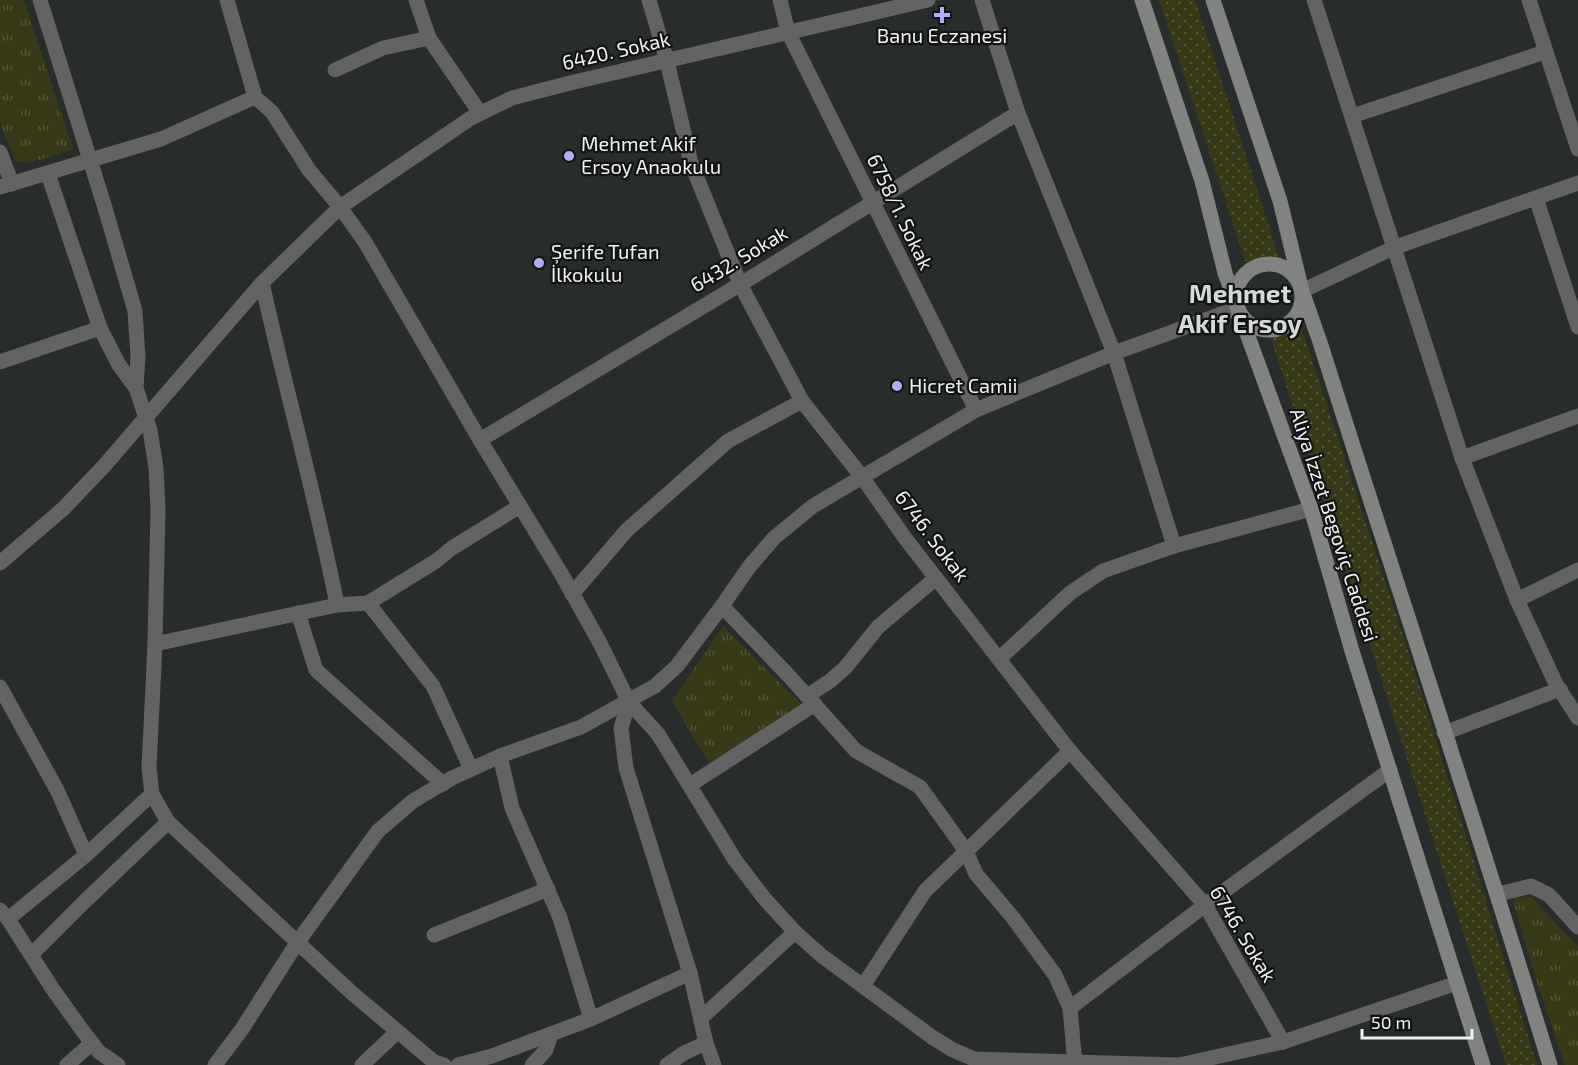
<svg xmlns="http://www.w3.org/2000/svg" width="1578" height="1065" font-family="'Exo 2',sans-serif">
<defs>
<pattern id="grass-dots" width="8" height="8" patternUnits="userSpaceOnUse" patternTransform="scale(1.5)"><rect width="8" height="8" fill="#373917"/><path d="M2 2h.1M6 6h.1" fill="none" stroke="#545639" stroke-width="1.8" stroke-linecap="round"/></pattern>
<pattern id="park-tufts" width="24" height="20" patternUnits="userSpaceOnUse" patternTransform="scale(1.5)"><rect width="24" height="20" fill="#373917"/><path d="M3 7l-1-3M5 7V3M7 7l1-3M15 17l-1-3M17 17v-4M19 17l1-3" fill="none" stroke="#545639"/></pattern>
</defs>
<rect width="100%" height="100%" fill="#282c2a"/>
<g fill="url(#grass-dots)">
<path d="M1159 0H1195L1279 257 1246 263Z"/>
<path d="M1296 311 1412 663 1537 1065H1506L1266 323Z"/>
</g>
<g fill="url(#park-tufts)">
<path d="M0 0H24L73 149 30 163 15 161 0 123Z"/>
<path d="M723 626 801 704 709 763 672 701Z"/>
<path d="M1531 896 1578 947V1065H1565L1537 983 1512 898Z"/>
</g>
<g fill="none" stroke-linecap="round" stroke-linejoin="round">
<g stroke="#626362" stroke-width="15">
<path d="M40 0 105 208 135 311 138 357 136 388"/>
<path d="M227 0 255 97 272 112 309 170 340 207 365 242 480 440 562 575 600 643 629 702 658 734 735 860 764 898 795 932 822 956 932 1037 953 1050 974 1059 1177 1065"/>
<path d="M416 0 429 38 480 113"/>
<path d="M649 0 667 61 691 163 740 284 802 401 862 477 905 538 1070 751 1205 905 1283 1042"/>
<path d="M780 0 788 32 976 410"/>
<path d="M982 0 1018 113 1114 353 1174 546"/>
<path d="M1314 0 1462 458 1517 600 1578 570"/>
<path d="M1529 0 1578 149"/>
<path d="M335 70 383 48 429 38"/>
<path d="M1352 116 1545 52"/>
<path d="M0 152 12 184"/>
<path d="M48 174 100 328 119 365 136 388 150 430 156 468 158 509 155 644 149 768 152 794 168 822 352 993 434 1062 444 1065"/>
<path d="M0 187 161 139 255 97"/>
<path d="M1536 198 1578 327"/>
<path d="M262 283C286 391 316 497 337 605"/>
<path d="M1302 291 1393 248 1578 183"/>
<path d="M0 362 100 328"/>
<path d="M480 440 749 279 1018 113"/>
<path d="M1462 458 1578 416"/>
<path d="M0 563 64 508 104 466 262 283 340 207 471 118 512 98 570 83 928 0"/>
<path d="M572 594 627 530 728 441 802 401"/>
<path d="M1517 600 1556 684 1578 718"/>
<path d="M368 603 433 686 471 769"/>
<path d="M722 606 789 676 856 751 920 787 966 851 976 874 1014 919 1055 975 1070 1008 1075 1065"/>
<path d="M298 613 316 670 443 784"/>
<path d="M155 644 337 605 368 603 436 561 452 548 520 506"/>
<path d="M1000 658 1070 593 1103 571 1174 546 1311 509"/>
<path d="M0 687 57 790 86 855 8 919"/>
<path d="M807 696 830 681 845 668 878 627 936 578"/>
<path d="M629 702 621 728 626 768 690 973 706 1043 714 1065"/>
<path d="M1444 733 1560 689"/>
<path d="M500 756 512 808 560 918 591 1019"/>
<path d="M690 785 815 704"/>
<path d="M86 855 152 794"/>
<path d="M1498 894 1531 886 1549 895 1578 927"/>
<path d="M0 910 8 919 52 988 82 1030 99 1052 118 1065"/>
<path d="M434 935 548 889"/>
<path d="M32 954 83 903 168 822"/>
<path d="M863 986 925 891 1070 751"/>
<path d="M1070 1008 1205 905 1390 770"/>
<path d="M701 1018 795 932"/>
<path d="M67 1065 92 1043"/>
<path d="M215 1065 242 1029 297 943 378 831 413 801 452 778 500 756 581 727 655 686 677 666 722 606 749 567 774 538 813 506 976 410 1114 353 1238 308"/>
<path d="M362 1065 397 1032"/>
<path d="M458 1065 492 1056 591 1019 690 973"/>
<path d="M532 1065 546 1050 551 1034"/>
<path d="M667 1065 684 1053 706 1043"/>
<path d="M1179 1065 1283 1042 1457 983"/>
</g>
<g stroke="#818381" stroke-width="15">
<path d="M1142 0 1202 181 1225 273 1311 509 1352 651 1483 1065"/>
<path d="M1213 0 1280 201 1302 291 1320 342C1396 583 1476 823 1550 1065"/>
<circle cx="1269" cy="297" r="33"/>
</g>
</g>
<g fill="#b4acf9" stroke="#121413" stroke-width="2">
<path d="M939 6h6v6h6v6h-6v6h-6v-6h-6v-6h6z"/>
<circle cx="569" cy="156" r="6"/>
<circle cx="539" cy="263" r="6"/>
<circle cx="897" cy="386" r="6"/>
</g>
<g text-anchor="middle" stroke-width="4.5" stroke-linejoin="round" paint-order="stroke">
<g font-size="20" fill="#f0f2f1" stroke="#121413" text-anchor="start">
<text x="942" y="43" text-anchor="middle">Banu Eczanesi</text>
<text x="581" y="151">Mehmet Akif<tspan x="581" dy="23">Ersoy Anaokulu</tspan></text>
<text x="551" y="259">Şerife Tufan<tspan x="551" dy="23">İlkokulu</tspan></text>
<text x="909" y="393">Hicret Camii</text>
</g>
<g font-size="20" fill="#f0f2f1" stroke="#121413">
<text transform="translate(616 51) rotate(-13)" y="7">6420. Sokak</text>
<text transform="translate(900 212) rotate(64)" y="7">6758/1. Sokak</text>
<text transform="translate(739 259) rotate(-31)" y="7">6432. Sokak</text>
<text transform="translate(1334 525) rotate(72)" y="7">Aliya İzzet Begoviç Caddesi</text>
<text transform="translate(932 536) rotate(53)" y="7">6746. Sokak</text>
<text transform="translate(1243 934) rotate(59)" y="7">6746. Sokak</text>
</g>
<g font-size="26" font-weight="bold" fill="#d5d9d7" stroke="#121413">
<text x="1240" y="303">Mehmet<tspan x="1240" dy="30">Akif Ersoy</tspan></text>
</g>
</g>
<path d="M1362 1029v9h110v-9" fill="none" stroke="#f0f2f1" stroke-width="3"/>
<text x="1371" y="1029" font-size="18" fill="#f0f2f1" stroke="#121413" stroke-width="4.5" paint-order="stroke">50 m</text>
</svg>
